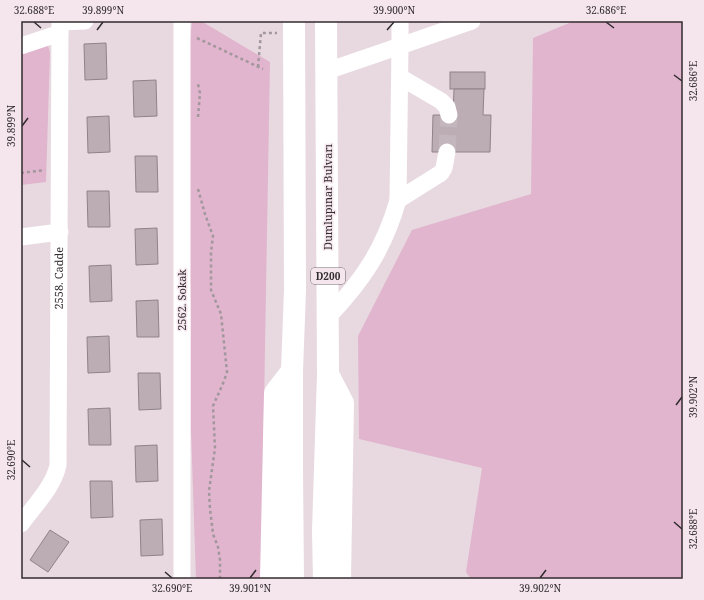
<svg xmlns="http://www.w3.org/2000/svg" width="704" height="600" font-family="'Noto Serif',serif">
<rect width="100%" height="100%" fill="#e8d9e1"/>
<g fill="#e0b5cd">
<path d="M192 21H201L270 62 261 579H196L191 430V312L187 187 186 82Z"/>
<path d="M574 21H683V579H471L466 572 482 468 359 439 358 336 412 230 531 194 533 38Z"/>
<path d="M47 42 50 52 46 182 21 185V51Z"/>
</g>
<g fill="#bcadb5" stroke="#8f8289">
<path d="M106 43 107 79 85 80 84 44Z"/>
<rect x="450" y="72" width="35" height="17"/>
<path d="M156 80 157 116 134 117 133 81Z"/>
<path d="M454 89H484L483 115H491L490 152H432L433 115H453Z"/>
<path d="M109 116 110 152 88 153 87 117Z"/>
<path d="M135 156H157L158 192H136Z"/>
<path d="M87 191H109L110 227H88Z"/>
<path d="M157 228 158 264 136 265 135 229Z"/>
<path d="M111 265 112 301 90 302 89 266Z"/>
<path d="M158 300 159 337H137L136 301Z"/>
<path d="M109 336 110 372 88 373 87 337Z"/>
<path d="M138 373H160L161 409 139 410Z"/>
<path d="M110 408 111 445H89L88 409Z"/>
<path d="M157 445 158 481 136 482 135 446Z"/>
<path d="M90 481H112L113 517 91 518Z"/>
<path d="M162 519 163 555 141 556 140 520Z"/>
<path d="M50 530 69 542 48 572 30 560Z"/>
</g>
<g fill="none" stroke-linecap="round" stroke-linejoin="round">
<path stroke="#c3b6bd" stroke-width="17" stroke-dasharray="17 8" stroke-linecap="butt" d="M447 152 449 115"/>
<g stroke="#a2979d" stroke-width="2.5" stroke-dasharray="3 3" stroke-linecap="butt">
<path d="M197 38 263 69"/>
<path d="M258 67 261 33H277"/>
<path d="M198 117 200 93 198 84"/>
<path d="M21 173 45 170"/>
<path d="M198 189 205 214 213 236 211 252V290L221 314 227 372 224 381 213 406 215 448 209 491 210 509 213 534 218 547 220 560V579"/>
</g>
<g stroke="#fff" stroke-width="17">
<path d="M60 22 85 21"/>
<path d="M21 46 60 33"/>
<path d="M327 71 400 46V21"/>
<path d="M400 77 441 101 447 107 449 115"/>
<path d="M398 200 441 173 444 168 447 152"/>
<path d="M21 237 60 232"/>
<path d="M328 317C363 280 384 249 398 200L400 46 472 21"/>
<path id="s1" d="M21 524C34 506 54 486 58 465L60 21"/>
<path d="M182 579V21"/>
</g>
<g stroke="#fff" stroke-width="22">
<path d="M329 376 343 403 340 579"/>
<path d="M271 579 275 393 292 371"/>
<path d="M293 579 292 470V371L295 290 294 21"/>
<path d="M324 579 323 531 328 374 326 21"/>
</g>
</g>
<path fill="none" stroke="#302b2e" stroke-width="1.5" d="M34 22 41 28M606 22 614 28M97 30 103 22M387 30 394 22M674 75 682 81M22 126 28 118M676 405 682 397M22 460 30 467M674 522 682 529M165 572 172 578M250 578 256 570M540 578 546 570"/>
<g text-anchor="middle" stroke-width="3" stroke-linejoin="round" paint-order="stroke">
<rect fill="#f5e6ee" stroke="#6b6368" stroke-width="1" x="311" y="268" width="34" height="16" rx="3"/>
<g font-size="10" font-weight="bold" fill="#302b2e">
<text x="328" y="280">D200</text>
</g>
<g font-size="11" fill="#302b2e" stroke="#f5e6ee">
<text transform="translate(328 197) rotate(-90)" y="4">Dumlupınar Bulvarı</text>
<text dy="4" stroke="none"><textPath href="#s1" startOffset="257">2558. Cadde</textPath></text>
<text transform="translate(182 300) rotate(-90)" y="4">2562. Sokak</text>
</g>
</g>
<rect width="704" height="600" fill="none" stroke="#f5e6ee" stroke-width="44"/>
<rect x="22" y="22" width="660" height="556" fill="none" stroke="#302b2e" stroke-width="1.5"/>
<g font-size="10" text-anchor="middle" fill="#302b2e">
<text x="34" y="14">32.688°E</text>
<text x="103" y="14">39.899°N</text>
<text x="394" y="14">39.900°N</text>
<text x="606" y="14">32.686°E</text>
<text transform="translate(693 81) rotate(-90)" y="4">32.686°E</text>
<text transform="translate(11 126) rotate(-90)" y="4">39.899°N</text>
<text transform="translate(693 397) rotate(-90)" y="4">39.902°N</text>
<text transform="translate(11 460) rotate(-90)" y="4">32.690°E</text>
<text transform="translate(693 529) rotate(-90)" y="4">32.688°E</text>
<text x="172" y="592">32.690°E</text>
<text x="250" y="592">39.901°N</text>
<text x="540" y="592">39.902°N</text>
</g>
</svg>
